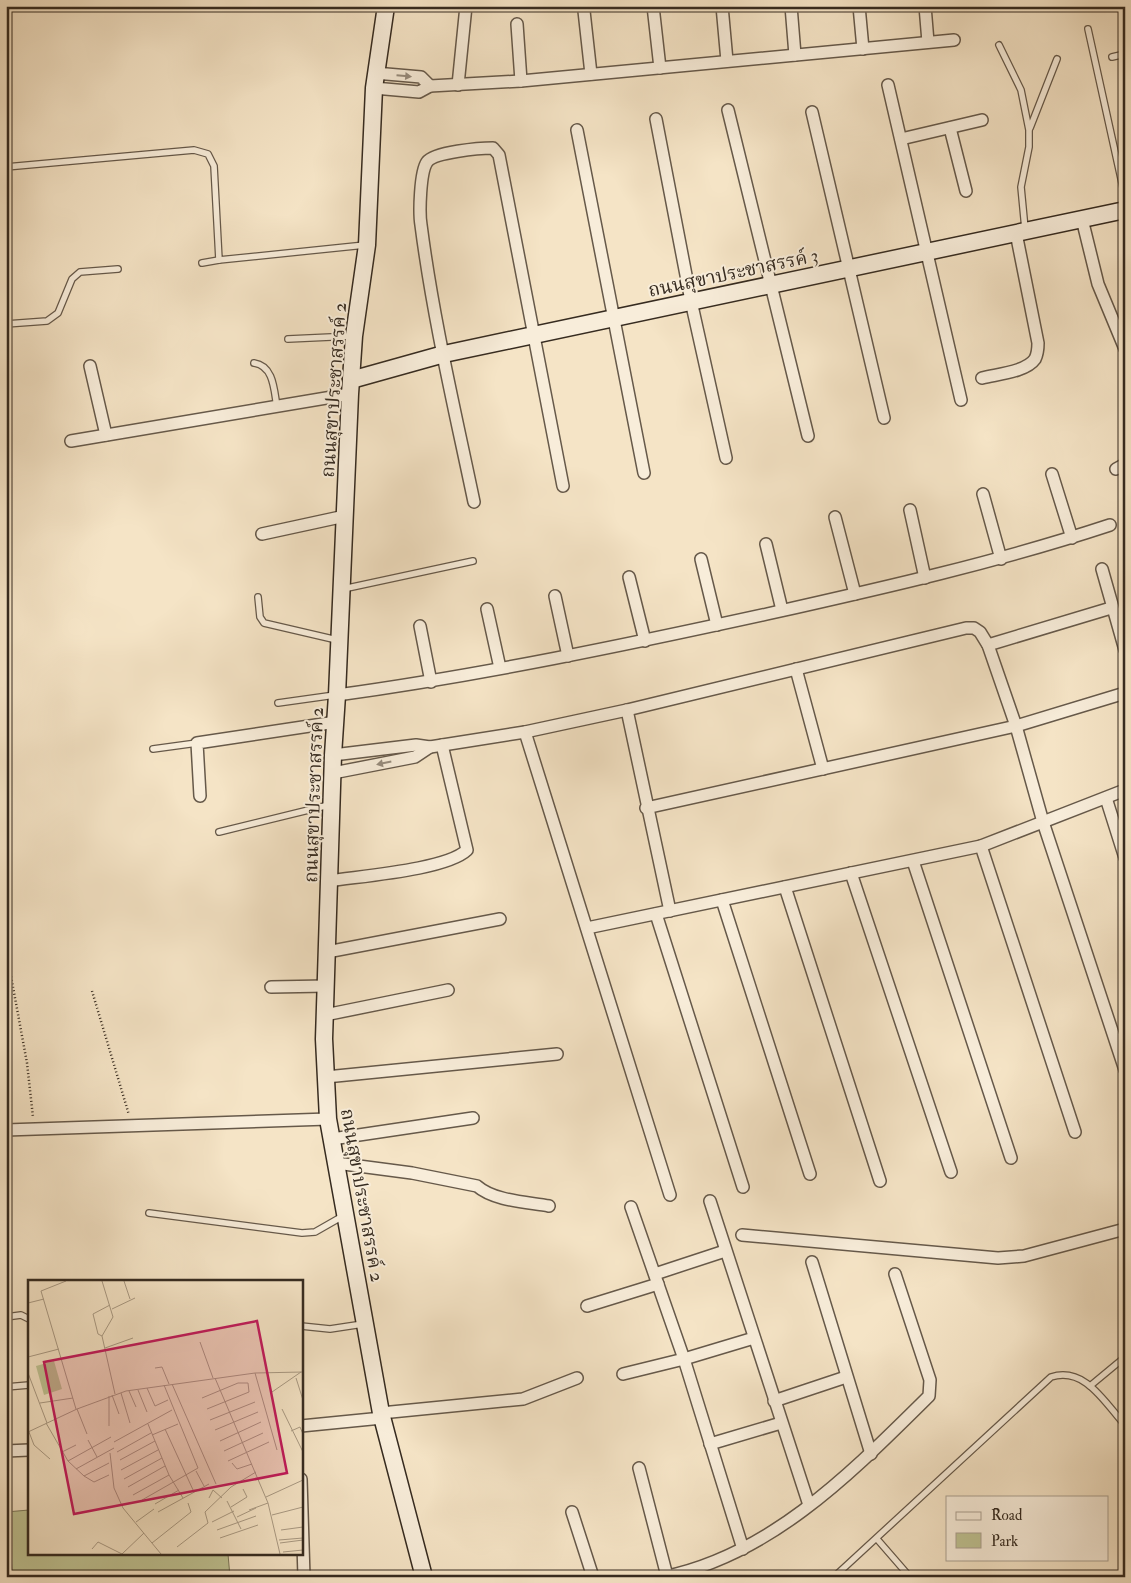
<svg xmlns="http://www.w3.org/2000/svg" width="1131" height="1583" font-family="'IM FELL Double Pica','Noto Serif Thai',serif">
<rect width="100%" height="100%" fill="#f5e4c6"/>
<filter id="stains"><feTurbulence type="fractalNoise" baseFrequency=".004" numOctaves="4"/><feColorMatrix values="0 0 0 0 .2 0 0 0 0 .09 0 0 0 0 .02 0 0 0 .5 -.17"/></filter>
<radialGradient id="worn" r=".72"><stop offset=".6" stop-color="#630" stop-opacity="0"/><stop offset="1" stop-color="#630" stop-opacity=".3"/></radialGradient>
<path fill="#bfc393" stroke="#7a775a" d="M29 1510V1554H228L230 1577H13L6 1512Z"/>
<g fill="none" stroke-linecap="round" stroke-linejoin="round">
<g stroke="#66594a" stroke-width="8">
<g id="lane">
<path d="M1088 29 1125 197"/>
<path d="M999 45 1021 90 1029 130V147L1021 187 1025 229"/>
<path d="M1112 57 1125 54"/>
<path d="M1030 128 1057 59"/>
<path d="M6 167 194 150 208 154 214 166 219 260 365 245"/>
<path d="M202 263 219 260"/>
<path d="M6 324 47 321 58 313 72 279 80 272 118 269"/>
<path d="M288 339 353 336"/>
<path d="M254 363C274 366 274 390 277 407"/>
<path d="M343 589 473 561"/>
<path d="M258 597 260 617 264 623 337 640"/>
<path d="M278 703 335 695"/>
<path d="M153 749 197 743"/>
<path d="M219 832 329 805"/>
<path d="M149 1213 302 1233 315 1232 343 1216"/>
<path d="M6 1317 21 1315 29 1319"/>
<path d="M301 1326 330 1329 363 1324"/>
<path d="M1090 1386 1125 1357"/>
<path d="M6 1387 29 1385"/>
<path d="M877 1539 910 1577"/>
<path d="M834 1577 1051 1377C1085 1366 1105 1403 1125 1425"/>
</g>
</g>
<g stroke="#66594a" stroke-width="14">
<g id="street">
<path d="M653 6 660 68"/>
<path d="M722 6 727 61"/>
<path d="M791 6 795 55"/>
<path d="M859 6 863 49"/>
<path d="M925 6 928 42"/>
<path d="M584 11 591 74"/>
<path d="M517 24 521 81"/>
<path d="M375 73 421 77 430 86"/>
<path d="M458 85 466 6"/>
<path d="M888 85 961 400"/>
<path d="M374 88 419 92 430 86 521 81 954 40"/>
<path d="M728 110 808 436"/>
<path d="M812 112 884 418"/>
<path d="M656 119 691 301 726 458"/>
<path d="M950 128 966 191"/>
<path d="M577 130 644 473"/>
<path d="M901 139 982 120"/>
<path d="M1082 219 1098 284 1125 349"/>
<path d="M90 366 106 435"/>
<path d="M982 378C997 374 1026 372 1035 359 1037 355 1038 348 1038 343L1016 233"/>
<path d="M71 441 350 394"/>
<path d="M1116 469 1125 464"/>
<path d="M1052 474 1072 538"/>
<path d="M983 494 1001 559"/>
<path d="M474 502C455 411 433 318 421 225 419 213 420 172 427 162 434 152 480 148 493 148L499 155 563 486"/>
<path d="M910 510 925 578"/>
<path d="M835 517 855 594"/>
<path d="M262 534 345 516"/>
<path d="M766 544 782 610"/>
<path d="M701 559 717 625"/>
<path d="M1102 569 1125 650"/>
<path d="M629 577 645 641"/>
<path d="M555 596 568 656"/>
<path d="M487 609 500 668"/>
<path d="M420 626 431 682"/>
<path d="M988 645 1111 608"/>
<path d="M796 669 823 769"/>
<path d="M337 695C482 675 625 645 767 614 883 588 998 562 1110 525"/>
<path d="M627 710 670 911"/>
<path d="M525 732 670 1195"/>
<path d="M333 755 416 745 430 747 525 732 627 710 966 628H974L980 632 988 645 1016 726 1043 822 1125 1070"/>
<path d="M333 773 415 757 430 747"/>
<path d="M200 796 197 743 336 722"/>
<path d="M1106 798 1125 858"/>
<path d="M646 808 1016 726 1125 693"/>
<path d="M981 846 1075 1132"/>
<path d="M913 861 1011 1158"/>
<path d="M851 873 951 1172"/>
<path d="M329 881C360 876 446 870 467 850L442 745"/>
<path d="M785 887 880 1181"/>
<path d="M722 900 810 1174"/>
<path d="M656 914 743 1187"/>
<path d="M587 928 981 846 1125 790"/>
<path d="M327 952 500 919"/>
<path d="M271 987 326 986"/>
<path d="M325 1015 448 990"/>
<path d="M326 1077 557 1054"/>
<path d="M6 1130 328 1119"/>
<path d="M332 1139 473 1118"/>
<path d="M336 1163 412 1173 477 1186C494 1201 527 1202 549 1206"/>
<path d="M710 1201 809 1505"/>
<path d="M631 1207 684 1359 743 1549"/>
<path d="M742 1235 998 1258 1024 1256 1125 1229"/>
<path d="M812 1262 871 1454"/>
<path d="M655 1274 725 1251"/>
<path d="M587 1306 658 1284"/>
<path d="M623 1374 684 1359 754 1338"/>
<path d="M774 1401 846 1377"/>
<path d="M381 1413 523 1399 577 1378"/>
<path d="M301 1426 382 1418"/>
<path d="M710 1444 781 1423"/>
<path d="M6 1451 29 1450"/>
<path d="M639 1468 667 1576"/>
<path d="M301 1479 304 1577"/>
<path d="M572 1512 593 1577"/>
<path d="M663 1577C772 1555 853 1471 929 1396L930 1380 895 1274"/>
</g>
</g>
<g stroke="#362b20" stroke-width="19">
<g id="secondary">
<path d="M386 6 374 88 367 245 354 336 350 394 337 695 333 755 324 1039 328 1119 381 1413 424 1577"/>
<path d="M351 380 444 354 1125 210"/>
</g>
</g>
<g stroke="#362b20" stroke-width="2.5" stroke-dasharray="1 2.5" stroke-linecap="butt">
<path d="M6 949 27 1063 33 1117"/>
<path d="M92 991 129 1115"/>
</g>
<use href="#lane" stroke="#f8edda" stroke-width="5.5"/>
<use href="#street" stroke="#f8edda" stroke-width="11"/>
<use href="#secondary" stroke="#f8edda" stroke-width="16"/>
</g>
<defs><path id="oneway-solid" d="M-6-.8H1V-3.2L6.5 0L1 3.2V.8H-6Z" transform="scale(1.25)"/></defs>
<g fill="#978c7d">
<use href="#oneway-solid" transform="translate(404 76) rotate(5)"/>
<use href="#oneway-solid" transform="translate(384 763) rotate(168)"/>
</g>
<g text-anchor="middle" stroke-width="4" stroke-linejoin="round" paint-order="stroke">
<g font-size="19" fill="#362b20" stroke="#f8edda">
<text transform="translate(733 272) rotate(-12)" y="7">ถนนสุขาประชาสรรค์ 3</text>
<text transform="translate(333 390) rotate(-86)" y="7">ถนนสุขาประชาสรรค์ 2</text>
<text transform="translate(313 795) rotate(-88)" y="7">ถนนสุขาประชาสรรค์ 2</text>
<text transform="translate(363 1195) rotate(80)" y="7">ถนนสุขาประชาสรรค์ 2</text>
</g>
</g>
<g transform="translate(28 1280)">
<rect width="275" height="275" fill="#f5e4c6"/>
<path d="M26 81 34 109 16 115 8 86Z" fill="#bfc393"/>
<path fill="none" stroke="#a99a84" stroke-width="1" d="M38 1 13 11 48 129M96 1 102 19M0 23 16 19M82 25 65 34 70 54 74 56 87 114M84 29 107 18M74 56 85 37 74 1M172 62 185 98M77 68 105 58M0 77 31 69M127 88 134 87 141 104M0 93 19 143M227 93 249 170M187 98 240 223 252 274M268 98 275 120M144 104 188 204M119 108 127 126 140 120M110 110 119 132M101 111 108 127M244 112 273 92M93 113 102 143M84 115 91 134M174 118 210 103H220L221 112 179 129M12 123 45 118M49 129 59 154M254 129 275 172M182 140 227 122M18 143 40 181 56 196 66 202 81 195M120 144 141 195 155 218M81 146V116M137 149 166 212M187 150 230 132M263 151 272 147 275 154M0 152 49 129 98 111 227 93 275 92M1 152 6 165 22 179M124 155 150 144M60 160 69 177M192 161 233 142M86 162 144 130M196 171 235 153M34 172 48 165M89 172 123 153M82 173 86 208 95 228 133 274M92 180 127 161M40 181 83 157M200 181 241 162M204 183 209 189 224 184M48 189 86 168M93 190 130 170M168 191 176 206M56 196 81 183M96 199 134 178M100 207 137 186M105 215 141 195M238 217 275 200M181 218 185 210 194 218M114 220 170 188 136 105M199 221 213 249M127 224 151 210M203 227 219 217 215 209M221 230 240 223M130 232 181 204M244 235 275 227M209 237 228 228M108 242 126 229M184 242 206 231M189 250 228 236M253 250 275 247M192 258 230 245M251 260 275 258M124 263 163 232 160 223M252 263 275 260M149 267 180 243 177 232 203 207 228 192M64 269 70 262 94 274M255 272 275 270M94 274 116 253"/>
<path fill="#c2185b" fill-opacity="0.15" stroke="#c2185b" stroke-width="2.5" d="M229 41 259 193 46 234 16 82Z"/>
<rect width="275" height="275" fill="none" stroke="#362b20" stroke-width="2.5"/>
</g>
<rect width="1131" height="1583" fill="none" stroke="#f5e4c6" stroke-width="25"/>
<rect x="8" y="8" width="1116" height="1568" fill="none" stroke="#362b20" stroke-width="2.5"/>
<rect x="12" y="12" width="1106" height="1558" fill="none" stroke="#362b20"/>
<rect x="946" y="1496" width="162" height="65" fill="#f8edda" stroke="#aa9f90"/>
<rect x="956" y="1512" width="25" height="8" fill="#f8edda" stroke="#aa9f90"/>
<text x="991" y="1520" font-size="15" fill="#362b20">Road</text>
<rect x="956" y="1533" width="25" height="15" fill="#bfc393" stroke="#aa9f90"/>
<text x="991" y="1546" font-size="15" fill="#362b20">Park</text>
<rect width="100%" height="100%" filter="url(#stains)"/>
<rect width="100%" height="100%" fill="url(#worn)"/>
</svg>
